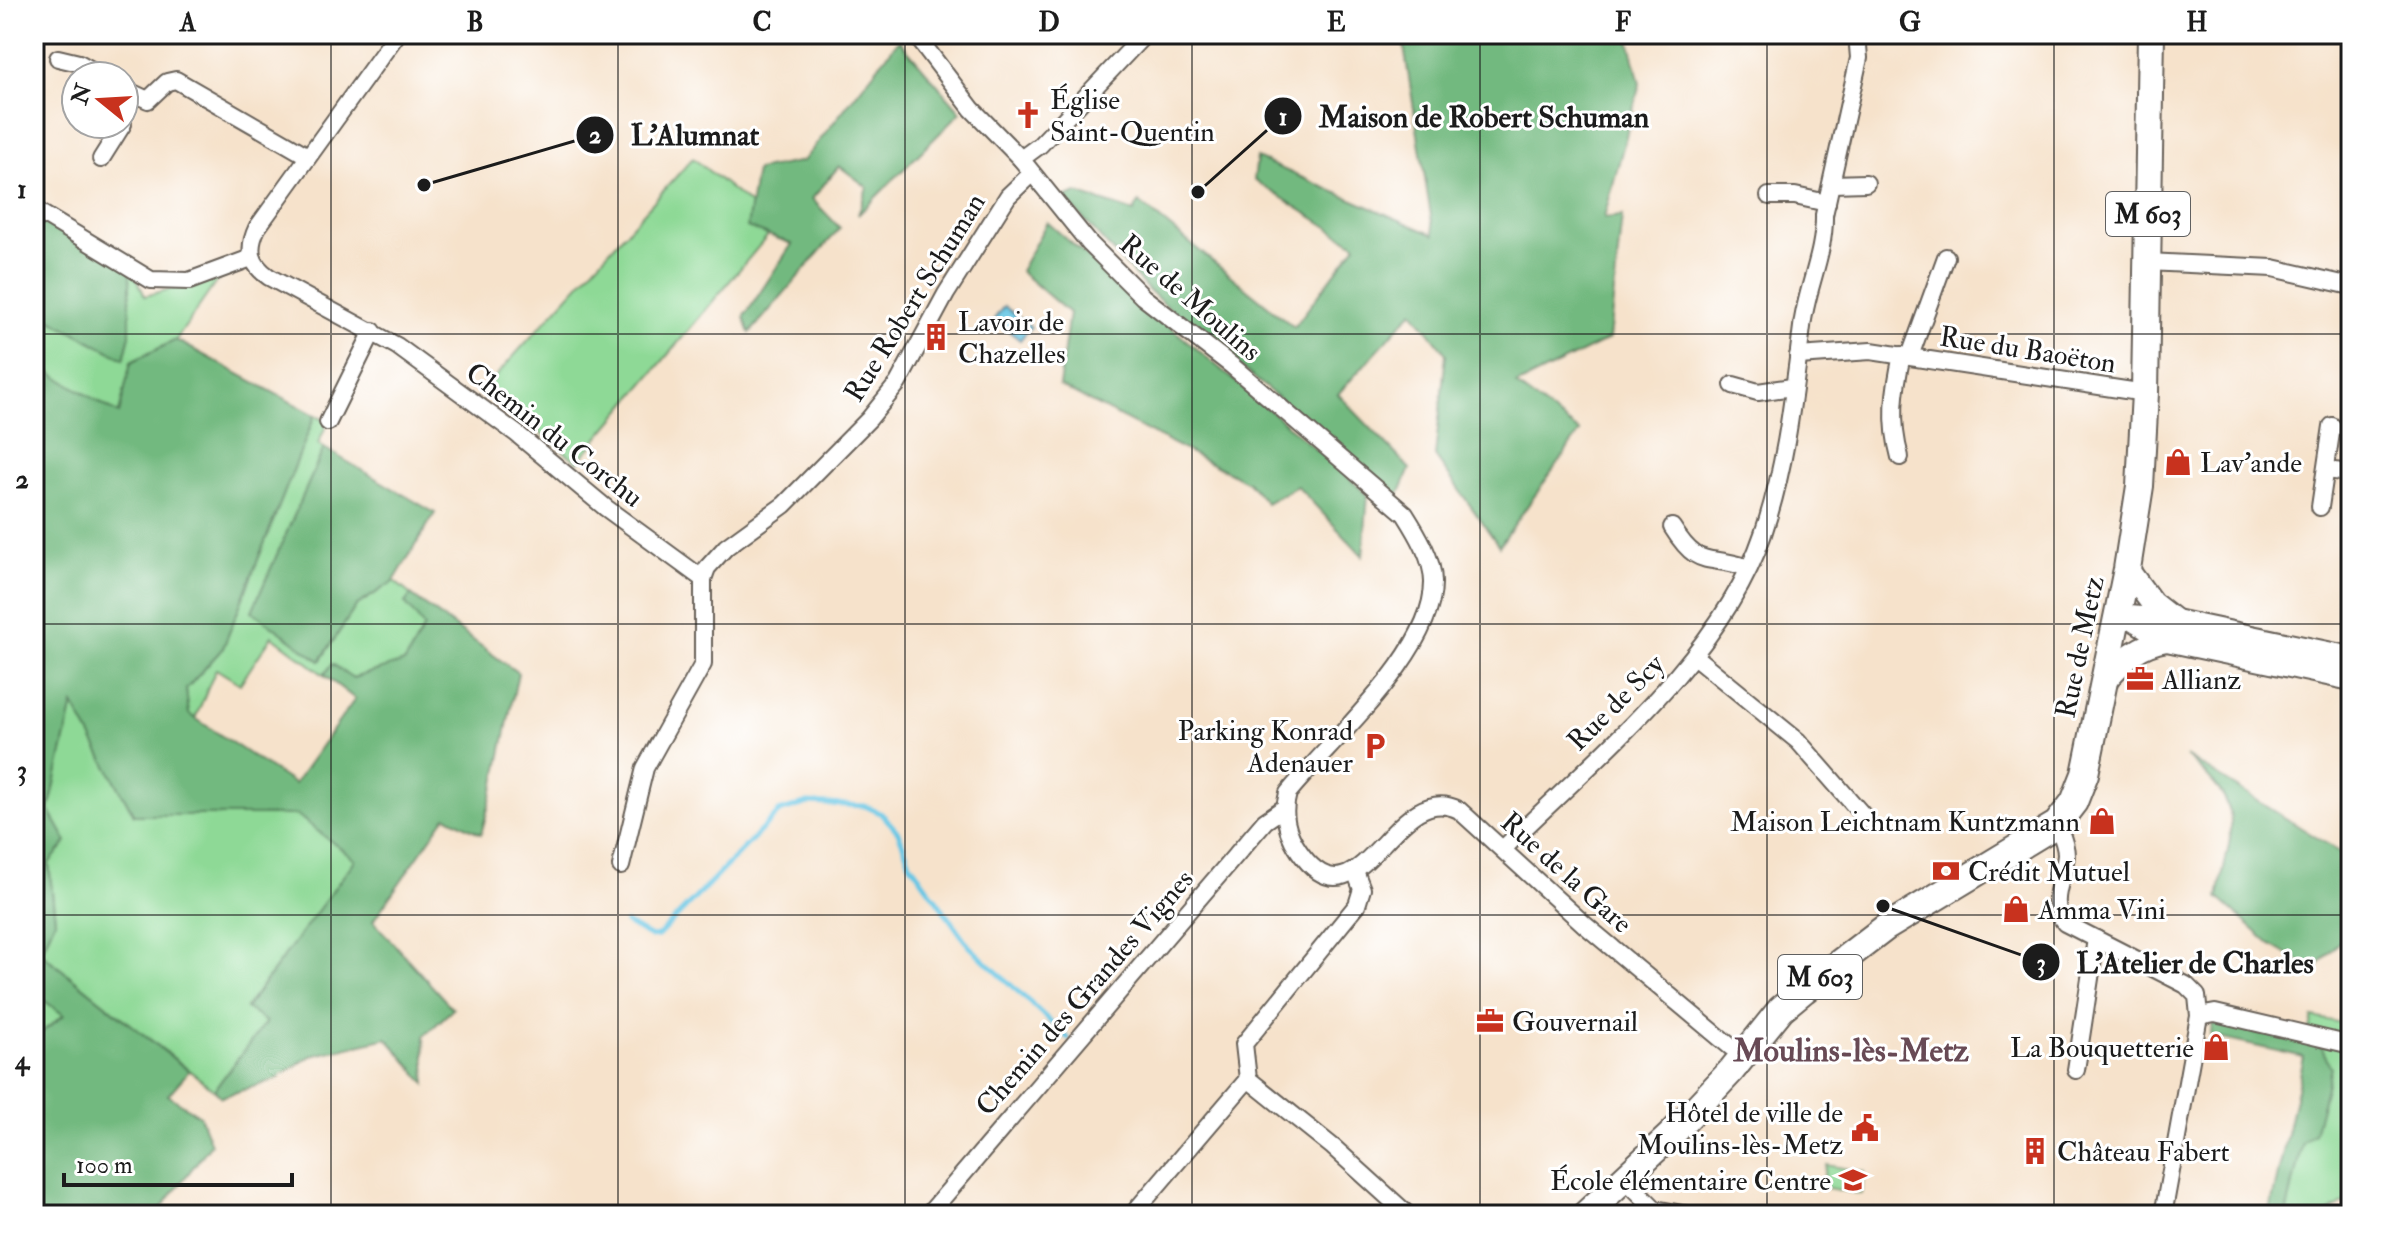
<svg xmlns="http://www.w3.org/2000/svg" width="2385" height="1249" font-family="'IM FELL Double Pica',serif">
<rect width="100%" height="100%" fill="#fff"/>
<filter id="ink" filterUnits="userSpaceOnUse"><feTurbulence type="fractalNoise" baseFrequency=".0125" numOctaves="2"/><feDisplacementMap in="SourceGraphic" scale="16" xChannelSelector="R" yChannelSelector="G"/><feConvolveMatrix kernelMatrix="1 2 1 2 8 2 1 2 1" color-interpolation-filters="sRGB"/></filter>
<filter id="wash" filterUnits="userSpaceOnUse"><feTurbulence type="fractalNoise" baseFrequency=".006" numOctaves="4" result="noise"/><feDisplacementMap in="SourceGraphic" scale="32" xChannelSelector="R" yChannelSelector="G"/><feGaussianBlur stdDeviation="1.8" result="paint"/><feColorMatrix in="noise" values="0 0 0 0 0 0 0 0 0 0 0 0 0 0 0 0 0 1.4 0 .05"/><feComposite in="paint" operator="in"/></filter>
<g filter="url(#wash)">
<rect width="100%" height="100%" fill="#f6e2cb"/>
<g fill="#8ed996" stroke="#557a59" stroke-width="2">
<path d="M693 158 776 226 578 462 484 389Z"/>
<path d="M130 264 145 296 221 275 176 340 131 362 119 414 34 363V311L124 358 130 335Z"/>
<path d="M315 415 328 422 318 444 324 448 253 611 320 661 356 606 394 581 411 595 405 603 425 627 405 662 352 678 333 664 324 675 272 636 240 684 216 669 195 719 188 714 186 689 223 648Z"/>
<path d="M73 703 134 815H297L356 860 246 1007 266 1022 214 1090 41 953 55 920 49 863V810Z"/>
<path d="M34 993 64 1015 34 1038Z"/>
<path d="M2313 1017 2351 1025V1188L2348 1201 2325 1215H2286L2302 1142 2307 1042Z"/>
<path d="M1827 1165 1865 1172 1861 1194 1822 1187Z"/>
</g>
<g fill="#72b97f" stroke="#476a4e" stroke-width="2">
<path d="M1402 34H1628L1640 84 1604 218 1622 216 1609 339 1516 385 1580 432 1499 546 1435 456 1446 354 1413 311 1338 394 1410 469 1398 497 1150 292 1064 198 1077 193 1134 212 1139 202 1294 327 1356 245 1254 180 1257 158 1434 235Z"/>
<path d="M899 40 961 112 858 215 867 187 839 166 812 199 840 228 750 333 744 317 792 244 747 227 756 170 803 161Z"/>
<path d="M34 209 130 264V335L124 359 34 311Z"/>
<path d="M1047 222C1153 315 1263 401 1368 495L1363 556 1297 486 1266 503 1248 482 1059 386 1069 313 1020 271Z"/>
<path d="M176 340 315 415 223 648 186 689 189 714 294 784 355 699 324 675 332 664 353 678 405 662 424 627 405 603 411 595 518 673 496 779 481 834 446 816 373 921 453 1009 424 1036 426 1084 387 1038 311 1056 274 1080 221 1097 214 1090 266 1022 246 1008 355 860 297 815H134L73 704 49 810 67 842 49 863 55 920 41 953 189 1071 168 1095 200 1116 211 1144 156 1215H34V1038L64 1015 34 993V363L119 414 131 362Z"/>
<path d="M324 448 435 513 394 581 356 606 320 661 252 611Z"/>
<path d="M2186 756 2351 859V929L2314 970 2271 945 2218 898C2232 821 2249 812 2186 756Z"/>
<path d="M2213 1023 2321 1046 2331 1068 2314 1134 2302 1143 2286 1215H2269L2304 1057 2210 1036Z"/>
</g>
<path fill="#66c6e4" stroke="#417180" stroke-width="2" d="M1004 306 1031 327 1020 340 994 319Z"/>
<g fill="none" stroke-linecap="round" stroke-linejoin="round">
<g stroke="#66c6e4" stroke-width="5">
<path d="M626 923 651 937 658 936 779 812 808 803 865 806 882 814 898 832 910 863 969 946 1068 1038"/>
<path d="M2342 1215 2351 1212"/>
</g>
</g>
</g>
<g filter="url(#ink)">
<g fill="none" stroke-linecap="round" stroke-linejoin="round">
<g stroke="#686159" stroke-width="20">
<g id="minor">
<path d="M397 34 257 228C247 249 250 264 269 277L397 346 517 434 606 508 703 579"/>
<path d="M915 34 972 109 1021 159 1089 243 1143 297 1231 365 1405 514C1417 533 1433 559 1433 582 1434 652 1331 740 1288 793 1282 814 1286 832 1299 851 1359 938 1393 776 1459 810L1585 925 1731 1047 1745 1054"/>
<path d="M58 58 79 63 102 76"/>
<path d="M124 89 148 100 167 82 176 80 306 155"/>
<path d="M101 159 123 124"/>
<path d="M1021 159 1040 145 1145 34"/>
<path d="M1832 184 1866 183"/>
<path d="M1769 196H1795L1827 203"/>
<path d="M34 209 151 280 189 281 251 258"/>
<path d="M2147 262 2273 268 2351 286"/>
<path d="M1798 356 1871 351 2145 393"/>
<path d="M1910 356 1946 257"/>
<path d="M1733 385 1758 392 1792 387"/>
<path d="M328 422 373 331"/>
<path d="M1900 457C1890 421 1894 391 1902 355"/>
<path d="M2326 470 2351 473"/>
<path d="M2320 507 2332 426"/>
<path d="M1672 527C1700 572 1708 553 1748 568"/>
<path d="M1694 656 1798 741 1867 820"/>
<path d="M2057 824C2061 834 2066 844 2066 855 2064 880 2047 902 2065 923L2186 985 2197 996 2199 1016 2163 1215"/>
<path d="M1503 849C1593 760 1722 657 1763 534 1786 466 1793 398 1802 327 1806 289 1825 254 1824 215L1859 58 1857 34"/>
<path d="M621 866 645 768 703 664V579L707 568 726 547 784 505 869 419 898 383 946 294 1008 196 1031 174"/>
<path d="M2199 1016 2215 1013 2351 1045"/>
<path d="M2076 1070 2096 939"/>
<path d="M1248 1079 1244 1044 1357 905 1362 889 1355 871"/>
<path d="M1248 1079 1333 1147 1408 1215"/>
<path d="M1625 1179 1655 1209 1688 1215"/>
<path d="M928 1215 1265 821 1284 808"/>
<path d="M1132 1215 1248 1079"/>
</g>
</g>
<g stroke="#686159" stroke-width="26">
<g id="secondary">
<path d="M2127 569 2152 603 2175 621"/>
<path d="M2118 616 2175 621 2351 658"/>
<path d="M2135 620 2167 640 2351 679"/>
<path d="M2104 682C2124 660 2136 645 2167 640"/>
</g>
</g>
<g stroke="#686159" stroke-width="30">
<path id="primary" d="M1585 1215 1672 1134 1731 1071 1781 1009 1804 990 1885 928 2057 824 2074 802 2085 774 2127 569 2140 486 2145 393 2151 34"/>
</g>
<use href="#minor" stroke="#fff" stroke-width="16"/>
<use href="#secondary" stroke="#fff" stroke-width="22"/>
<use href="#primary" stroke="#fff" stroke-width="26"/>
</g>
</g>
<path fill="none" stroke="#1c1c1c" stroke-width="2" stroke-opacity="0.55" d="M331 34V1215M618 34V1215M905 34V1215M1192 34V1215M1480 34V1215M1767 34V1215M2054 34V1215M34 334H2351M34 624H2351M34 915H2351"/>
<defs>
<g id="church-bare" transform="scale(2.16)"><path d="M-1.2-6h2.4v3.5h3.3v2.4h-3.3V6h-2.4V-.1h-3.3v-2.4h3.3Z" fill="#c8321e" stroke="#fff" stroke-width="2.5" paint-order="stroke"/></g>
<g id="building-bare" transform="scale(2.16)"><path d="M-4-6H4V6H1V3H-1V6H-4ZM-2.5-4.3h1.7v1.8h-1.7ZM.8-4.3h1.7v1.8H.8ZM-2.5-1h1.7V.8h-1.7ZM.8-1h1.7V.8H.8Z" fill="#c8321e" stroke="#fff" stroke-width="2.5" paint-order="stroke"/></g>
<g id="shop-bare" transform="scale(2.16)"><path d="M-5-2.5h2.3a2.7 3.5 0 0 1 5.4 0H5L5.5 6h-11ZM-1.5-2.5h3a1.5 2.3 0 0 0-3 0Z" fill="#c8321e" stroke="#fff" stroke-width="2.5" paint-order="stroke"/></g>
<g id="office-bare" transform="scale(2.16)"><path d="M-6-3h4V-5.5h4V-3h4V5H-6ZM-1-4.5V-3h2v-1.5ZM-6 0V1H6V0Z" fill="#c8321e" stroke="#fff" stroke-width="2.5" paint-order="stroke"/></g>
<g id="parking-bare" transform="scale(2.16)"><path d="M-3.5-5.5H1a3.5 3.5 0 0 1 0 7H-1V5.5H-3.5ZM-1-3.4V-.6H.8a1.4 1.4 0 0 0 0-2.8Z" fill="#c8321e" stroke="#fff" stroke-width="2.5" paint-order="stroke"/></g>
<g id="bank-bare" transform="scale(2.16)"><path d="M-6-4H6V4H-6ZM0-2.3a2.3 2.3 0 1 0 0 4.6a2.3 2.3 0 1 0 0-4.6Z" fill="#c8321e" stroke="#fff" stroke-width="2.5" paint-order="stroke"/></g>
<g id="civic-bare" transform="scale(2.16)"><path d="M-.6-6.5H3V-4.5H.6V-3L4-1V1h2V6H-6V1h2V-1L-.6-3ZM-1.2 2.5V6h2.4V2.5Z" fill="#c8321e" stroke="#fff" stroke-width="2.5" paint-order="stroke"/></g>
<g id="school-bare" transform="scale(2.16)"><path d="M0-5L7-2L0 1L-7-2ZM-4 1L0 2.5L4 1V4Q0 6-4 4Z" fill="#c8321e" stroke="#fff" stroke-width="2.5" paint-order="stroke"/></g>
</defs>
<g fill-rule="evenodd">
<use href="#church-bare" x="1028" y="115"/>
<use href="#building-bare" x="936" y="337"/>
<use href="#shop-bare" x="2178" y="462"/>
<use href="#office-bare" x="2140" y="679"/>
<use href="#parking-bare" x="1375" y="746"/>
<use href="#shop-bare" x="2102" y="821"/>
<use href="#bank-bare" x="1946" y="871"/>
<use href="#shop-bare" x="2016" y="909"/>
<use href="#office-bare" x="1490" y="1021"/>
<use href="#shop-bare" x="2216" y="1047"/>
<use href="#civic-bare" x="1865" y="1128"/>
<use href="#building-bare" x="2035" y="1151"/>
<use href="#school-bare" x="1853" y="1180"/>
</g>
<g text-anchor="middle" stroke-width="6" stroke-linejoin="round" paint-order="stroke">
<g fill="#fff" stroke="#606060" stroke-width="2">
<rect x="2106" y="192" width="84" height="44" rx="6"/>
<rect x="1778" y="955" width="84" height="44" rx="6"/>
</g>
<g font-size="26" font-weight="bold" fill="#1c1c1c">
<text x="2148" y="223">M 603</text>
<text x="1820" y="986">M 603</text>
</g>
<g font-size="28" fill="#1c1c1c" stroke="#fff" text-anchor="start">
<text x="1050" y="109">Église<tspan x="1050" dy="32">Saint-Quentin</tspan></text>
<text x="958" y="331">Lavoir de<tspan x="958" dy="32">Chazelles</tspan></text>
<text x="2200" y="472">Lav'ande</text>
<text x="2162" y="689">Allianz</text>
<text x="1353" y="740" text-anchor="end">Parking Konrad<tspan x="1353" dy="32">Adenauer</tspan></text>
<text x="2080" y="831" text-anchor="end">Maison Leichtnam Kuntzmann</text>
<text x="1968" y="881">Crédit Mutuel</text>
<text x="2038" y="919">Amma Vini</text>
<text x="1512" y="1031">Gouvernail</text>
<text x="2194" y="1057" text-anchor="end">La Bouquetterie</text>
<text x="1843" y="1122" text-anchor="end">Hôtel de ville de<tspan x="1843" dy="32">Moulins-lès-Metz</tspan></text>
<text x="2057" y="1161">Château Fabert</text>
<text x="1831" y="1190" text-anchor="end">École élémentaire Centre</text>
</g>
<g font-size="28" fill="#1c1c1c" stroke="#fff">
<text transform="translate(914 297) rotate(-58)" y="10">Rue Robert Schuman</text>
<text transform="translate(1191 297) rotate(41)" y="10">Rue de Moulins</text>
<text transform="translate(2028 349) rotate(9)" y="10">Rue du Baoëton</text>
<text transform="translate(555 434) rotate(38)" y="10">Chemin du Corchu</text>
<text transform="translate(2079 647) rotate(-78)" y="10">Rue de Metz</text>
<text transform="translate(1615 702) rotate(-45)" y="10">Rue de Scy</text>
<text transform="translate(1567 872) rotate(42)" y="10">Rue de la Gare</text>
<text transform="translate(1084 992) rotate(-49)" y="10">Chemin des Grandes Vignes</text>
</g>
<g font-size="32" font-weight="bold" fill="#684a55" stroke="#fff">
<text x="1851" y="1061">Moulins-lès-Metz</text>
</g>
</g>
<path fill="none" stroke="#1c1c1c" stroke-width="3" d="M1198 192L1283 116M424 185L595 135M1883 906L2041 962"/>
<g fill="#1c1c1c" stroke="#fff" stroke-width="3">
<circle cx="1198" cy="192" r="8"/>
<circle cx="424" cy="185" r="8"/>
<circle cx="1883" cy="906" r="8"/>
<circle cx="1283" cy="116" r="20"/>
<circle cx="595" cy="135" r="20"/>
<circle cx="2041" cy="962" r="20"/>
</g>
<g font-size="24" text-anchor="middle" font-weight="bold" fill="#fff">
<text x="1283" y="125">1</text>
<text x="595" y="143">2</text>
<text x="2041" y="971">3</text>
</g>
<g font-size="30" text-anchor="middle" font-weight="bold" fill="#1c1c1c" stroke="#fff" stroke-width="6" stroke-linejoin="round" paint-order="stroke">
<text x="1484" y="127">Maison de Robert Schuman</text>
<text x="695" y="145">L'Alumnat</text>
<text x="2195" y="973">L'Atelier de Charles</text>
</g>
<rect width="2385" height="1249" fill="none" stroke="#fff" stroke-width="88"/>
<g transform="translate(100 100) rotate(288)"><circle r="38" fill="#ffffff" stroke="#a4a4a4" stroke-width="2"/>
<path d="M0-6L14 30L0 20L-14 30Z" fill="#c8321e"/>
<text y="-12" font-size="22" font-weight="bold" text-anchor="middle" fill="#1c1c1c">N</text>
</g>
<path d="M64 1173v12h228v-12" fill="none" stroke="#1c1c1c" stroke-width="4"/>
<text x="76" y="1173" font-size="24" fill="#1c1c1c" stroke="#ffffff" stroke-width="6" paint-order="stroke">100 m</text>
<rect x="44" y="44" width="2297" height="1161" fill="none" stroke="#1c1c1c" stroke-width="3"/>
<g font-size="26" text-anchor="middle" font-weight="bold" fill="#1c1c1c">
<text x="188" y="31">A</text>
<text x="475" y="31">B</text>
<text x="762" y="31">C</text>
<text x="1049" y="31">D</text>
<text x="1336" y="31">E</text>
<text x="1623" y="31">F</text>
<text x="1910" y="31">G</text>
<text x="2197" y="31">H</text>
<text x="22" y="198">1</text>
<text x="22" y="488">2</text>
<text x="22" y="779">3</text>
<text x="22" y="1069">4</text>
</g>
</svg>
